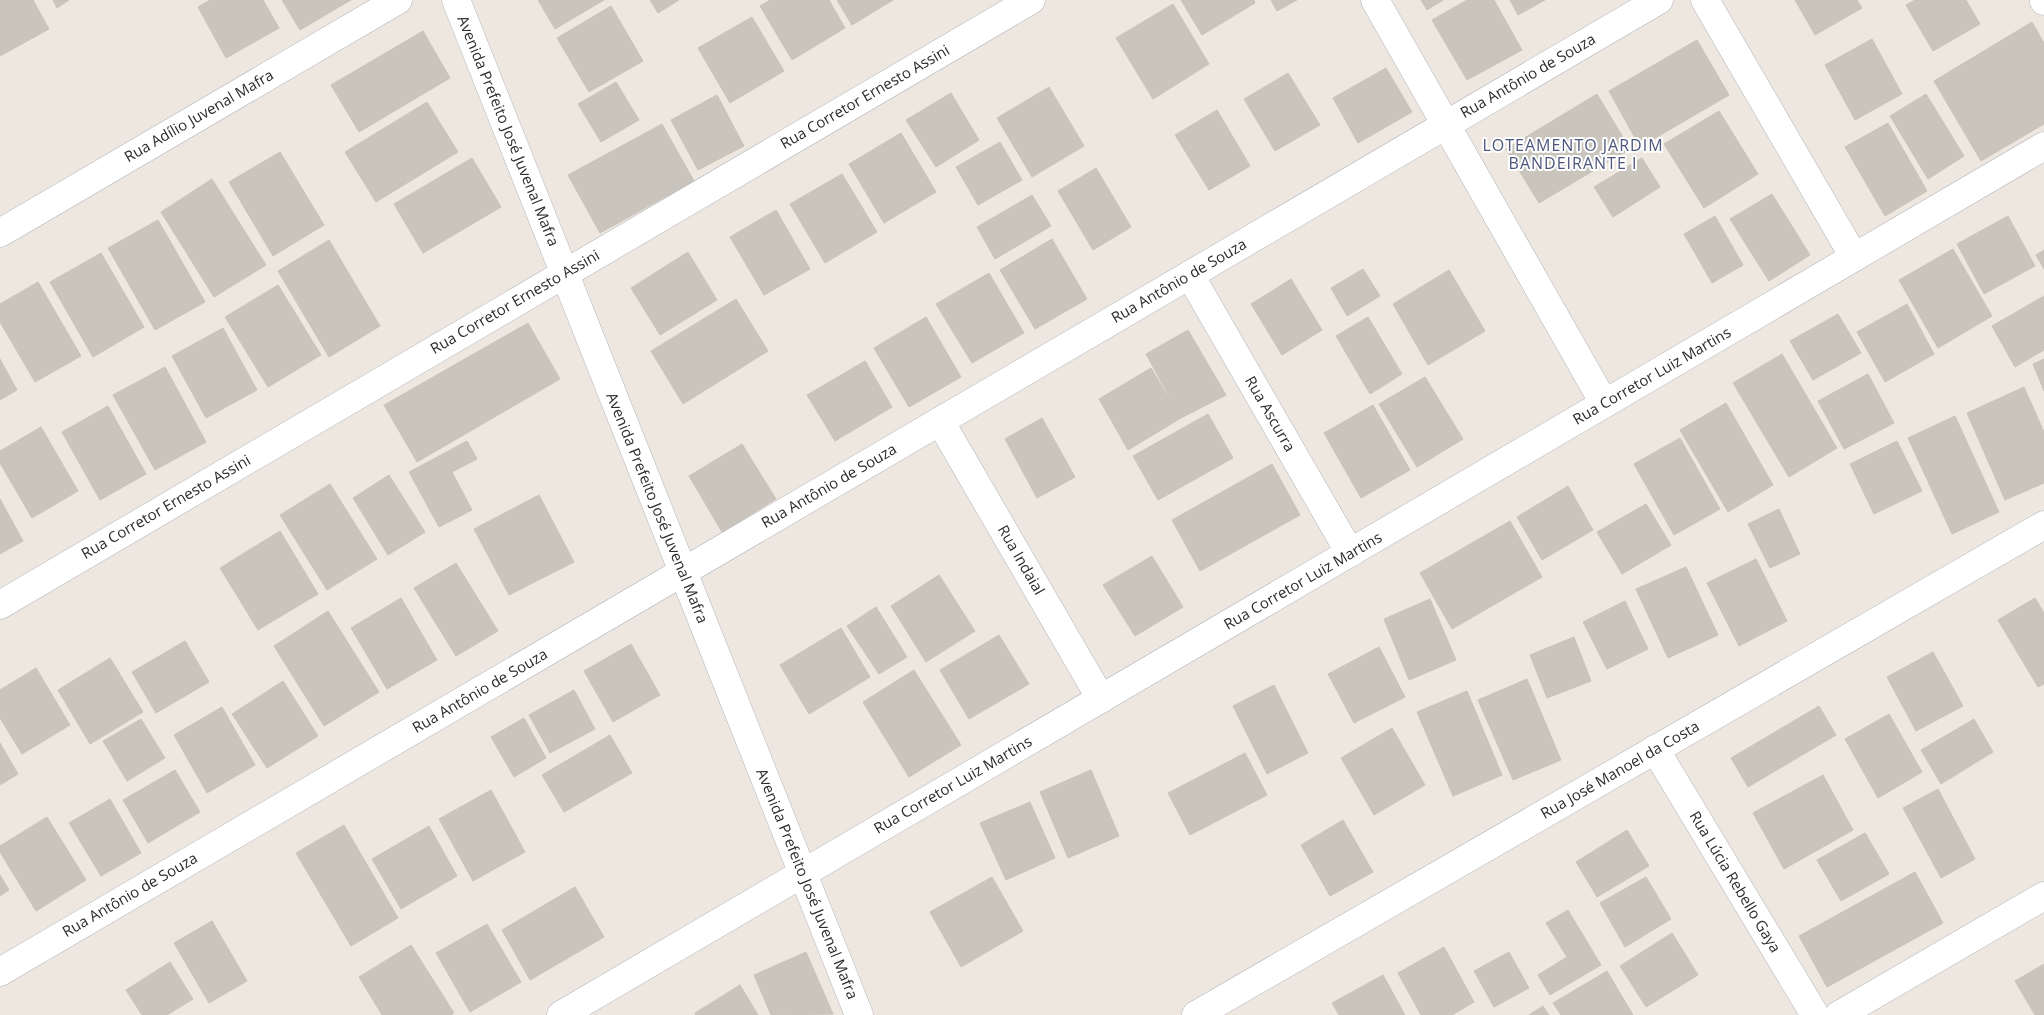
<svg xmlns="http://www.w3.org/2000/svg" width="2044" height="1015" font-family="'Open Sans',sans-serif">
<rect width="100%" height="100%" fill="#ede7df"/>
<g fill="#c9c5bd" stroke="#c9c3b8">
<path d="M0 0H33L49 29 0 56Z"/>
<path d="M53 0H69L57 8Z"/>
<path d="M210 0H263L279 28 226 58 198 7Z"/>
<path d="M282 0H351L300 30Z"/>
<path d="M538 0H604L555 29Z"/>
<path d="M650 0H679L658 13Z"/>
<path d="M770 0H829L845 28 792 60 760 6Z"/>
<path d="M837 0H893L852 25Z"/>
<path d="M1181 0H1254L1255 3 1202 35Z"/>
<path d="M1271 0H1297L1277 11Z"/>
<path d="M1421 0H1443L1427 10Z"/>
<path d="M1467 0H1494L1522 50 1467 80 1432 20Z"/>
<path d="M1510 0H1545L1518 15Z"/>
<path d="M1795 0H1857L1862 8 1815 35Z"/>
<path d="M1915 0H1966L1980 24 1933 51 1906 5Z"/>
<path d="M1173 4 1209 64 1153 99 1116 38Z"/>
<path d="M611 6 643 61 589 92 557 38Z"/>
<path d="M752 17 784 71 730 103 698 48Z"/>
<path d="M2032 22 2044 43V124L1981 161 1934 81Z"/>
<path d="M423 31 450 78 359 132 331 85Z"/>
<path d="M1872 39 1902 94 1855 120 1825 65Z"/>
<path d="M1697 40 1729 95 1640 147 1609 91Z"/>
<path d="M1386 68 1412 112 1358 143 1333 98Z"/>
<path d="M1288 73 1320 125 1275 151 1244 99Z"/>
<path d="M616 82 639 120 601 142 578 104Z"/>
<path d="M1049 87 1084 146 1032 177 997 118Z"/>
<path d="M951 93 979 140 936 167 906 120Z"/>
<path d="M1597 94 1630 149 1539 203 1506 149Z"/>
<path d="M1926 94 1964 156 1928 179 1890 116Z"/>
<path d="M717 95 744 146 698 170 671 120Z"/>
<path d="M427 102 458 152 376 202 345 152Z"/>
<path d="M1217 110 1250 166 1209 190 1175 135Z"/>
<path d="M1719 111 1758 174 1704 208 1664 144Z"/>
<path d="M1888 123 1927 191 1885 216 1845 147Z"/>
<path d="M662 124 694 181 600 233 568 175Z"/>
<path d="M901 133 936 192 884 223 849 164Z"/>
<path d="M1000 142 1022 180 978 205 956 167Z"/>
<path d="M280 152 324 225 273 256 229 182Z"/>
<path d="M472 158 501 207 423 253 394 204Z"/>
<path d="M1642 158 1660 187 1613 217 1594 187Z"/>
<path d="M1096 168 1131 227 1093 250 1058 191Z"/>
<path d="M842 174 877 232 825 263 790 204Z"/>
<path d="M212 179 266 265 214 297 161 212Z"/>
<path d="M1772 194 1810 255 1769 281 1730 219Z"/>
<path d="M1032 195 1051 226 995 259 977 227Z"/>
<path d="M776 210 810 269 764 295 730 237Z"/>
<path d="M1715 216 1743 265 1712 283 1684 234Z"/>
<path d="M2008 216 2035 266 1984 294 1957 244Z"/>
<path d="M158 220 205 302 155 330 108 248Z"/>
<path d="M1052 239 1087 299 1035 329 1000 270Z"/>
<path d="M329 240 380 326 329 357 278 271Z"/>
<path d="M1953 249 1992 316 1938 348 1899 280Z"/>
<path d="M2044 250V269L2036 255Z"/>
<path d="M688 252 717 300 660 335 631 288Z"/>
<path d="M101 253 144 327 93 357 50 282Z"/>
<path d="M1363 269 1380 296 1347 316 1331 288Z"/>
<path d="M1449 270 1485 331 1428 365 1393 304Z"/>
<path d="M989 273 1024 333 972 363 936 304Z"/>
<path d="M1291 279 1322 330 1282 355 1251 304Z"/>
<path d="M38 282 81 356 35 382 0 322V304Z"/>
<path d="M278 285 321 355 268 387 225 317Z"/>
<path d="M2044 296V350L2015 367 1992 326Z"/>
<path d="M736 299 768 351 683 404 651 351Z"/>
<path d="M1907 304 1934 354 1885 382 1857 332Z"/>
<path d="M1838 314 1861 353 1813 380 1790 341Z"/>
<path d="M926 317 961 377 909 407 874 348Z"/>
<path d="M1368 317 1402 374 1370 394 1336 336Z"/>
<path d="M528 323 560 379 417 462 384 405Z"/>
<path d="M223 328 257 390 206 418 172 356Z"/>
<path d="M1188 330 1226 395 1181 418 1146 354Z"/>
<path d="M1782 354 1837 448 1789 477 1733 383Z"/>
<path d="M0 359 17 390 0 400Z"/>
<path d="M2044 359V391L2033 364Z"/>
<path d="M865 361 892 407 835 441 807 395Z"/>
<path d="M165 367 206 442 155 470 113 395Z"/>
<path d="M1151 368 1181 418 1128 450 1099 399Z"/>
<path d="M1868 374 1894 423 1844 449 1818 401Z"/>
<path d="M1425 377 1463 439 1417 467 1379 404Z"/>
<path d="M2024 387 2044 432V483L2005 500 1967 413Z"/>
<path d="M1726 403 1773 485 1728 512 1680 430Z"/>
<path d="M1373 405 1410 470 1361 498 1324 433Z"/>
<path d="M108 406 146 474 100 500 62 432Z"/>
<path d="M1208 414 1233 458 1158 500 1133 456Z"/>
<path d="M1955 416 1999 512 1952 534 1908 438Z"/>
<path d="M1042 418 1075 477 1037 498 1005 439Z"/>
<path d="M41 427 78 491 32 518 0 463V451Z"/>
<path d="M1680 438 1720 509 1674 535 1634 464Z"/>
<path d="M467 441 477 459 452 472 472 510 439 527 409 472Z"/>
<path d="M1897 441 1922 491 1874 514 1850 464Z"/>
<path d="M742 444 776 499 722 532 689 476Z"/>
<path d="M1272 464 1300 515 1200 571 1172 520Z"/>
<path d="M389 475 425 532 388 555 353 498Z"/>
<path d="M330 484 377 559 327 590 280 515Z"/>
<path d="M1568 486 1593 530 1542 560 1517 517Z"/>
<path d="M539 495 574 562 509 595 474 529Z"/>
<path d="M0 499 23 541 0 554Z"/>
<path d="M1646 504 1671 545 1622 574 1597 532Z"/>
<path d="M1779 509 1800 554 1770 568 1748 524Z"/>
<path d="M1510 521 1542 577 1452 629 1420 573Z"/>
<path d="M280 531 318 594 258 630 220 568Z"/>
<path d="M1152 556 1183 607 1135 636 1103 585Z"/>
<path d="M1756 559 1787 621 1739 646 1707 583Z"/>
<path d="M456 563 498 631 456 656 414 588Z"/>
<path d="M1686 567 1718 635 1668 658 1636 589Z"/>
<path d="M939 575 975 631 926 662 891 606Z"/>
<path d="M401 598 437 660 387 689 351 628Z"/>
<path d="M2035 598 2044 613V684L2038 687 1998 620Z"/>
<path d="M1430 599 1456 660 1409 680 1384 619Z"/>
<path d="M1625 601 1648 649 1607 669 1583 622Z"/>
<path d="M876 607 907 657 879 674 847 626Z"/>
<path d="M328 611 379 692 324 726 274 646Z"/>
<path d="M841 628 870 677 809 714 780 665Z"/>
<path d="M999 635 1029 684 969 719 940 670Z"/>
<path d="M1574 637 1591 681 1547 698 1530 655Z"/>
<path d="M185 641 209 682 156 713 132 672Z"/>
<path d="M631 644 660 695 613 722 584 671Z"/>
<path d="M1379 647 1405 697 1354 723 1328 674Z"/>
<path d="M1933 652 1963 706 1916 731 1887 677Z"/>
<path d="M110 658 143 712 90 744 58 690Z"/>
<path d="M36 668 70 725 22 754 0 718V690Z"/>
<path d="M914 670 961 745 909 777 863 702Z"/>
<path d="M1527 679 1561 760 1513 780 1478 700Z"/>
<path d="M283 681 318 736 267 768 232 714Z"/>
<path d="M1274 685 1308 753 1267 774 1233 706Z"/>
<path d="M574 690 595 729 550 753 529 715Z"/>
<path d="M1467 691 1502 775 1453 796 1417 712Z"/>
<path d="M1819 706 1836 735 1748 787 1731 758Z"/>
<path d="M222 707 255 765 207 793 174 735Z"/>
<path d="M1889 714 1922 772 1878 798 1845 739Z"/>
<path d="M524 718 546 758 514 777 491 737Z"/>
<path d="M141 719 165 758 127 781 103 741Z"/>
<path d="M1974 719 1993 752 1941 784 1921 750Z"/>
<path d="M1392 728 1425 785 1374 815 1341 758Z"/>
<path d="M610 735 632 773 564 812 542 775Z"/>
<path d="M0 743 18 774 0 785Z"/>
<path d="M1245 753 1267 795 1190 835 1168 793Z"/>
<path d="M175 770 200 812 148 843 123 800Z"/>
<path d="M1091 770 1119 836 1068 858 1040 792Z"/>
<path d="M1823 775 1853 830 1784 869 1753 813Z"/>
<path d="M1938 789 1975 859 1941 878 1903 808Z"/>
<path d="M491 790 525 852 473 881 439 819Z"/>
<path d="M110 799 141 853 101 876 69 823Z"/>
<path d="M1030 802 1055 858 1006 880 980 823Z"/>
<path d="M47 817 86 880 36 911 0 852V846Z"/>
<path d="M1343 820 1373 872 1330 896 1301 845Z"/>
<path d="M344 825 398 918 351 946 296 853Z"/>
<path d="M429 826 457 876 401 909 372 859Z"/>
<path d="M1627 830 1649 866 1597 897 1576 862Z"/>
<path d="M1865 833 1889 874 1841 901 1817 860Z"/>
<path d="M1915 872 1943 923 1827 987 1799 936Z"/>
<path d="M0 875 9 890 0 896Z"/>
<path d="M992 877 1023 931 961 967 930 912Z"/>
<path d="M1646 877 1671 919 1625 947 1600 903Z"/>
<path d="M575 887 604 937 530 980 502 930Z"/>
<path d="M1568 910 1601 965 1550 995 1538 975 1567 957 1546 923Z"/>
<path d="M212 921 247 981 209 1003 174 943Z"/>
<path d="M487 924 521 982 470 1012 436 953Z"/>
<path d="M1672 933 1698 975 1646 1007 1620 966Z"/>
<path d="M411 945 454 1013 451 1015H382L359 977Z"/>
<path d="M1444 947 1474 1002 1452 1015H1421L1398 973Z"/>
<path d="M806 952 833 1014 771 1015 754 975Z"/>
<path d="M1509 952 1529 988 1494 1007 1474 971Z"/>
<path d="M170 962 193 999 167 1015H142L126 990Z"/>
<path d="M2044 964V1015H2035L2015 981Z"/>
<path d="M1607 971 1633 1015H1561L1553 1003Z"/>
<path d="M1383 975 1405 1015H1339L1332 1003Z"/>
<path d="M740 985 758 1015H696L695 1013Z"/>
<path d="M1543 1006 1549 1015H1529Z"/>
</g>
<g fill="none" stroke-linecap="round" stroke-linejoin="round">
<g stroke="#b2b5bf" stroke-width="29">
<g id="minor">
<path d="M1375 0 1604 403"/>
<path d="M1705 0 1854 257"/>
<path d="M2044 0V1"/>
<path d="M0 233 398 0"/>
<path d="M1190 275 1350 553"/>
<path d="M940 421 1101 699"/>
<path d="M0 605 1031 0"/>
<path d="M1655 749 1815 1015"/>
<path d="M0 972 1659 0"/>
<path d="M561 1015 2044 146"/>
<path d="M1196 1015 2044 525"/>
<path d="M1839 1015 2044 896"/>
</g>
</g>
<g stroke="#b2b5bf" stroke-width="29">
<path id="secondary" d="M456 0 859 1015"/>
</g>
<use href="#minor" stroke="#fff" stroke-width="28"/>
<use href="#secondary" stroke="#fff" stroke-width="28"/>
</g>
<g text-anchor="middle" stroke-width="4" stroke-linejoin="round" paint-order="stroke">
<g font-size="15" fill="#2c2c2c" stroke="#fff">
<text transform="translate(1528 76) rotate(-30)" y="5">Rua Antônio de Souza</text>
<text transform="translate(865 97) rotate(-30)" y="5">Rua Corretor Ernesto Assini</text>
<text transform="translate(199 116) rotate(-30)" y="5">Rua Adílio Juvenal Mafra</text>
<text transform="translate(508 131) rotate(68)" y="5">Avenida Prefeito José Juvenal Mafra</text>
<text transform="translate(1179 281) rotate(-30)" y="5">Rua Antônio de Souza</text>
<text transform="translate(515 302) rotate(-30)" y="5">Rua Corretor Ernesto Assini</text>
<text transform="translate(1652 376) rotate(-30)" y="5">Rua Corretor Luiz Martins</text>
<text transform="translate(1270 414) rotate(60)" y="5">Rua Ascurra</text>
<text transform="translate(829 486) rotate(-30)" y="5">Rua Antônio de Souza</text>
<text transform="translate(166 507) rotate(-30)" y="5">Rua Corretor Ernesto Assini</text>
<text transform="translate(657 508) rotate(68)" y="5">Avenida Prefeito José Juvenal Mafra</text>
<text transform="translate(1021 560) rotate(60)" y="5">Rua Indaial</text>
<text transform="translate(1303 581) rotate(-30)" y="5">Rua Corretor Luiz Martins</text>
<text transform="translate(480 691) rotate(-30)" y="5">Rua Antônio de Souza</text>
<text transform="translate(1620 770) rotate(-30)" y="5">Rua José Manoel da Costa</text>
<text transform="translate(953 785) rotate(-30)" y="5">Rua Corretor Luiz Martins</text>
<text transform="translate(1735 882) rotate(59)" y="5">Rua Lúcia Rebello Gaya</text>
<text transform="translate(807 884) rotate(68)" y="5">Avenida Prefeito José Juvenal Mafra</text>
<text transform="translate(130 895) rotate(-30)" y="5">Rua Antônio de Souza</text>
</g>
<g font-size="16" letter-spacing="1" fill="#4d567c" stroke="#fff">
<text x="1573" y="151">LOTEAMENTO JARDIM<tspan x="1573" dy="18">BANDEIRANTE I</tspan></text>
</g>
</g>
</svg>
